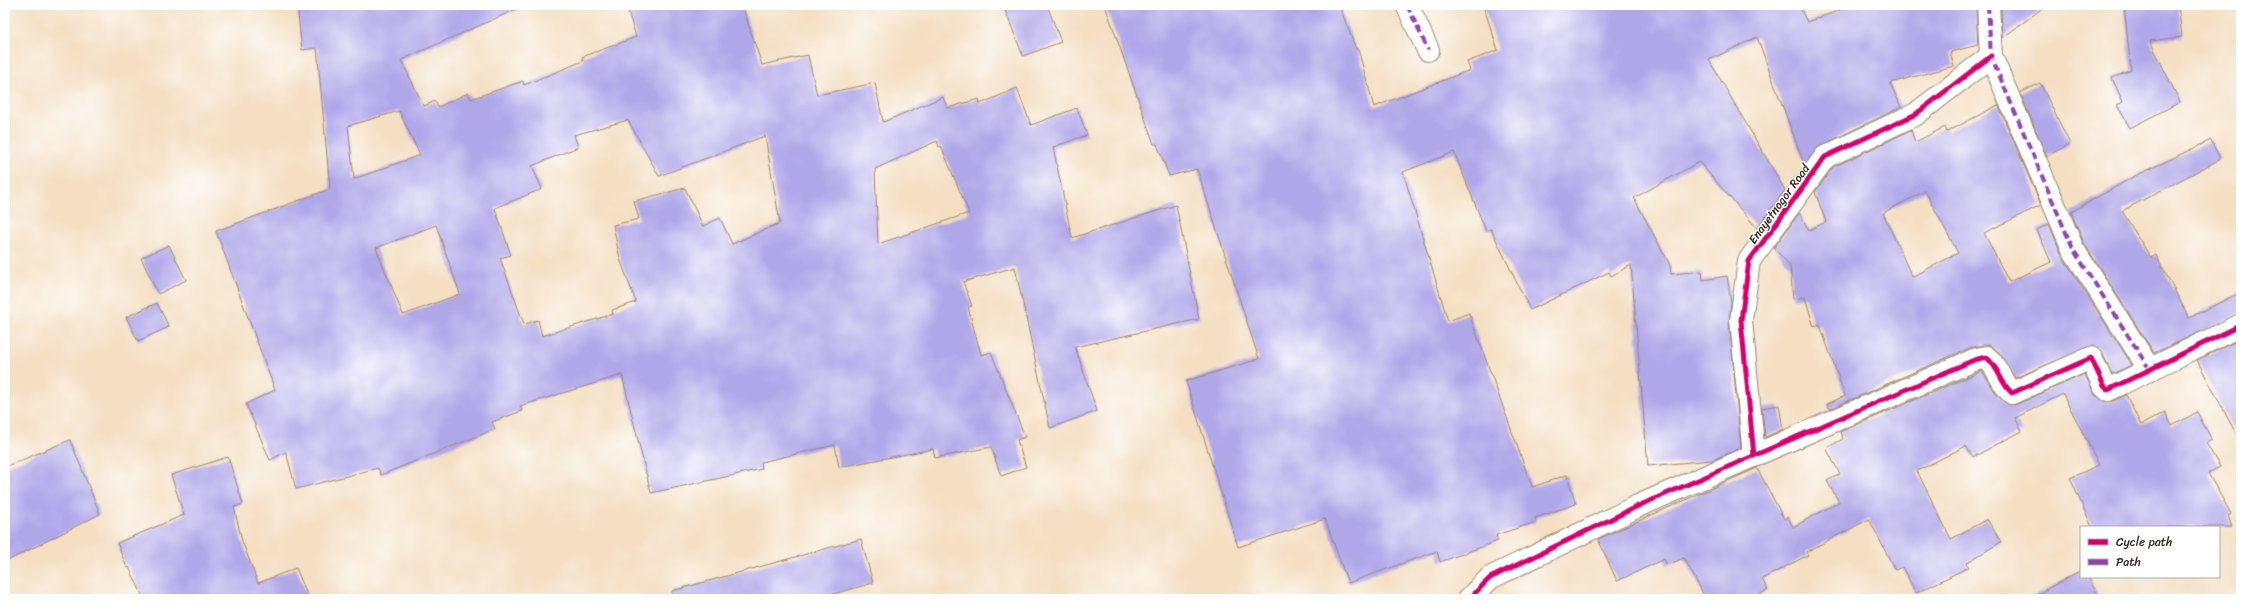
<svg xmlns="http://www.w3.org/2000/svg" width="2246" height="604" font-family="Sriracha,sans-serif">
<rect width="100%" height="100%" fill="#fff"/>
<filter id="ink" filterUnits="userSpaceOnUse"><feTurbulence type="fractalNoise" baseFrequency=".025" numOctaves="2"/><feDisplacementMap in="SourceGraphic" scale="8" xChannelSelector="R" yChannelSelector="G"/><feConvolveMatrix kernelMatrix="1 2 1 2 8 2 1 2 1" color-interpolation-filters="sRGB"/></filter>
<filter id="wash" filterUnits="userSpaceOnUse"><feTurbulence type="fractalNoise" baseFrequency=".012" numOctaves="4" result="noise"/><feDisplacementMap in="SourceGraphic" scale="16" xChannelSelector="R" yChannelSelector="G"/><feGaussianBlur stdDeviation="0.9" result="paint"/><feColorMatrix in="noise" values="0 0 0 0 0 0 0 0 0 0 0 0 0 0 0 0 0 1.4 0 .05"/><feComposite in="paint" operator="in"/></filter>
<g filter="url(#wash)">
<rect width="100%" height="100%" fill="#f4dfc3"/>
<g id="blocks">
<g fill="#b0a7e9" fill-rule="evenodd">
<path d="M297 5H526L401 60 424 106 435 101 438 107 468 93 471 99 523 81 524 85 583 61 582 57 636 37 626 5H742L762 65 808 55 817 95 875 83 883 122 943 97 947 108 979 99 980 104 1017 88 1031 125 1077 108 1087 135 1053 147 1072 238 1176 205 1199 319 1075 347 1097 411 1050 428 1015 267 963 282 972 306 968 307 981 355 991 352 1025 437 1017 440 1026 467 1001 476 991 447 935 458 933 449 839 467 835 445 761 462 762 469 651 493 622 375 520 406 522 411 492 422 495 429 381 475 378 468 296 489 286 452 270 460 246 404 275 390 216 231 330 189 317 48 302 50ZM399 111 420 155 354 179 348 126ZM628 120 659 176 765 136 780 223 732 244 720 218 703 226 685 188 634 201 639 219 613 225 620 259 636 302 612 310 613 314 542 336 538 320 524 324 500 258 511 255 495 208 542 189 532 166 578 147 574 135ZM937 141 939 147 941 146 969 213 878 244 875 169ZM436 225 460 294 403 315 376 248Z"/>
<path d="M1003 5H1047L1061 42 1023 56Z"/>
<path d="M1105 5H1339L1356 49H1358L1374 107 1470 70 1467 62 1498 50 1483 5H1799L1807 22 1854 5H1976L1978 45 1950 52 1954 66 1890 83 1901 107 1820 146 1804 164 1757 37 1709 60 1785 190 1757 228 1699 162 1634 198 1670 265 1671 274 1702 271 1703 280 1727 276 1731 302 1729 321 1741 448 1712 460 1648 466 1631 265 1611 276 1609 272 1530 310 1491 229 1486 231 1454 152 1403 172 1448 321 1469 313 1532 487 1567 475 1576 504 1535 518 1536 522 1496 535 1498 541 1440 562 1437 551 1348 583 1325 519 1238 547 1186 381 1259 359 1197 169 1169 176 1157 144H1154Z"/>
<path d="M2001 5H2047L2002 38Z"/>
<path d="M2124 5H2178L2182 37 2150 41 2180 102 2130 128 2117 105 2123 102 2112 78 2131 70Z"/>
<path d="M2040 83 2070 144 2047 156 2020 93Z"/>
<path d="M1998 105 2041 205 1984 233 2009 282 2051 262 2037 230 2049 224 2062 256 2132 365 2112 374 2102 352 2098 348 2092 346 2015 378 1999 352 1989 345H1983L1969 348 1830 409 1827 404 1845 396 1820 325 1814 327 1805 297 1793 299 1790 266 1774 248 1799 213 1809 230 1826 222 1815 192 1833 167 1911 130 1915 142 1945 127 1947 132ZM1925 191 1958 253 1912 277 1883 213Z"/>
<path d="M2211 140 2220 159 2122 211 2151 258 2156 255 2189 318 2241 292V313L2154 353 2084 243 2071 212 2133 177Z"/>
<path d="M169 245 186 280 158 294 141 258Z"/>
<path d="M157 303 169 327 138 341 126 317Z"/>
<path d="M2241 339V443L2197 360Z"/>
<path d="M1982 371 1998 396 2009 405 2017 404 2085 374 2095 395 2106 402 2113 401 2126 395 2141 425 2165 412 2172 426 2197 412 2212 440 2206 443 2220 467 2208 473 2231 514 2228 516 2232 527H2092L2070 478 2099 465 2063 394 2015 418 2022 431 1973 457 1966 446 1917 471 1951 539 1987 519 2001 542 1966 563 1969 567 1916 593 1902 567 1895 570 1869 519 1806 552 1808 555 1762 579 1768 590 1751 599H1706L1684 558 1667 565 1664 559 1617 581 1598 539 1757 468 1784 519 1788 517 1793 527 1839 502 1827 481 1840 474 1826 448 1843 439 1840 432Z"/>
<path d="M1779 405 1783 429 1765 437 1762 408Z"/>
<path d="M70 440 100 514 5 562V467Z"/>
<path d="M228 457 243 504 234 507 242 541 258 583 296 568 309 599H144L129 567 127 568 117 543 184 515 171 475Z"/>
<path d="M861 539 873 583 815 599H673L672 591Z"/>
<path d="M2081 570V577H2088L2100 599H2029Z"/>
</g>
</g>
</g>
<g filter="url(#ink)">
<use href="#blocks" fill-opacity="0" stroke="#988470" stroke-width="1"/>
<g fill="none" stroke-linecap="round" stroke-linejoin="round">
<g stroke="#988470" stroke-width="24">
<g id="minor">
<path d="M1407 5 1428 50"/>
<path d="M1988 5 1991 56 2073 249 2150 370"/>
<path d="M1754 456 1741 320 1749 261 1825 157 1916 114 1991 56"/>
<path d="M1469 599 1490 578 1638 506 1974 360 1986 357C1999 367 2000 383 2012 393L2091 358 2104 386 2108 390 2241 325"/>
</g>
</g>
<use href="#minor" stroke="#fff" stroke-width="22"/>
<g stroke="#8e44ad" stroke-width="4" stroke-dasharray="8 4" stroke-linecap="butt">
<path d="M1407 5 1428 50"/>
<path d="M1988 5 1991 56 2073 249 2150 370"/>
</g>
<g stroke="#fff" stroke-width="8">
<g id="cycleway">
<path d="M1754 456 1741 320 1749 261 1825 157 1916 114 1991 56"/>
<path d="M1469 599 1490 578 1638 506 1974 360 1986 357C1999 367 2000 383 2012 393L2091 358 2104 386 2108 390 2241 325"/>
</g>
</g>
<use href="#cycleway" stroke="#d6006c" stroke-width="5"/>
</g>
</g>
<g text-anchor="middle" stroke-width="3" stroke-linejoin="round" paint-order="stroke">
<g font-size="12" fill="#3b2a1e" stroke="#fff">
<text transform="translate(1779 204) rotate(-54)" y="4">Enayetnogor Road</text>
</g>
</g>
<rect width="2246" height="604" fill="none" stroke="#fff" stroke-width="20"/>
<rect x="2080" y="526" width="140" height="52" fill="#ffffff" stroke="#b1aaa5"/>
<rect x="2088" y="539" width="20" height="6" fill="#d6006c" stroke="#b1aaa5"/>
<text x="2116" y="546" font-size="12" fill="#3b2a1e">Cycle path</text>
<rect x="2088" y="559" width="20" height="6" fill="#8e44ad" stroke="#b1aaa5"/>
<text x="2116" y="566" font-size="12" fill="#3b2a1e">Path</text>
</svg>
